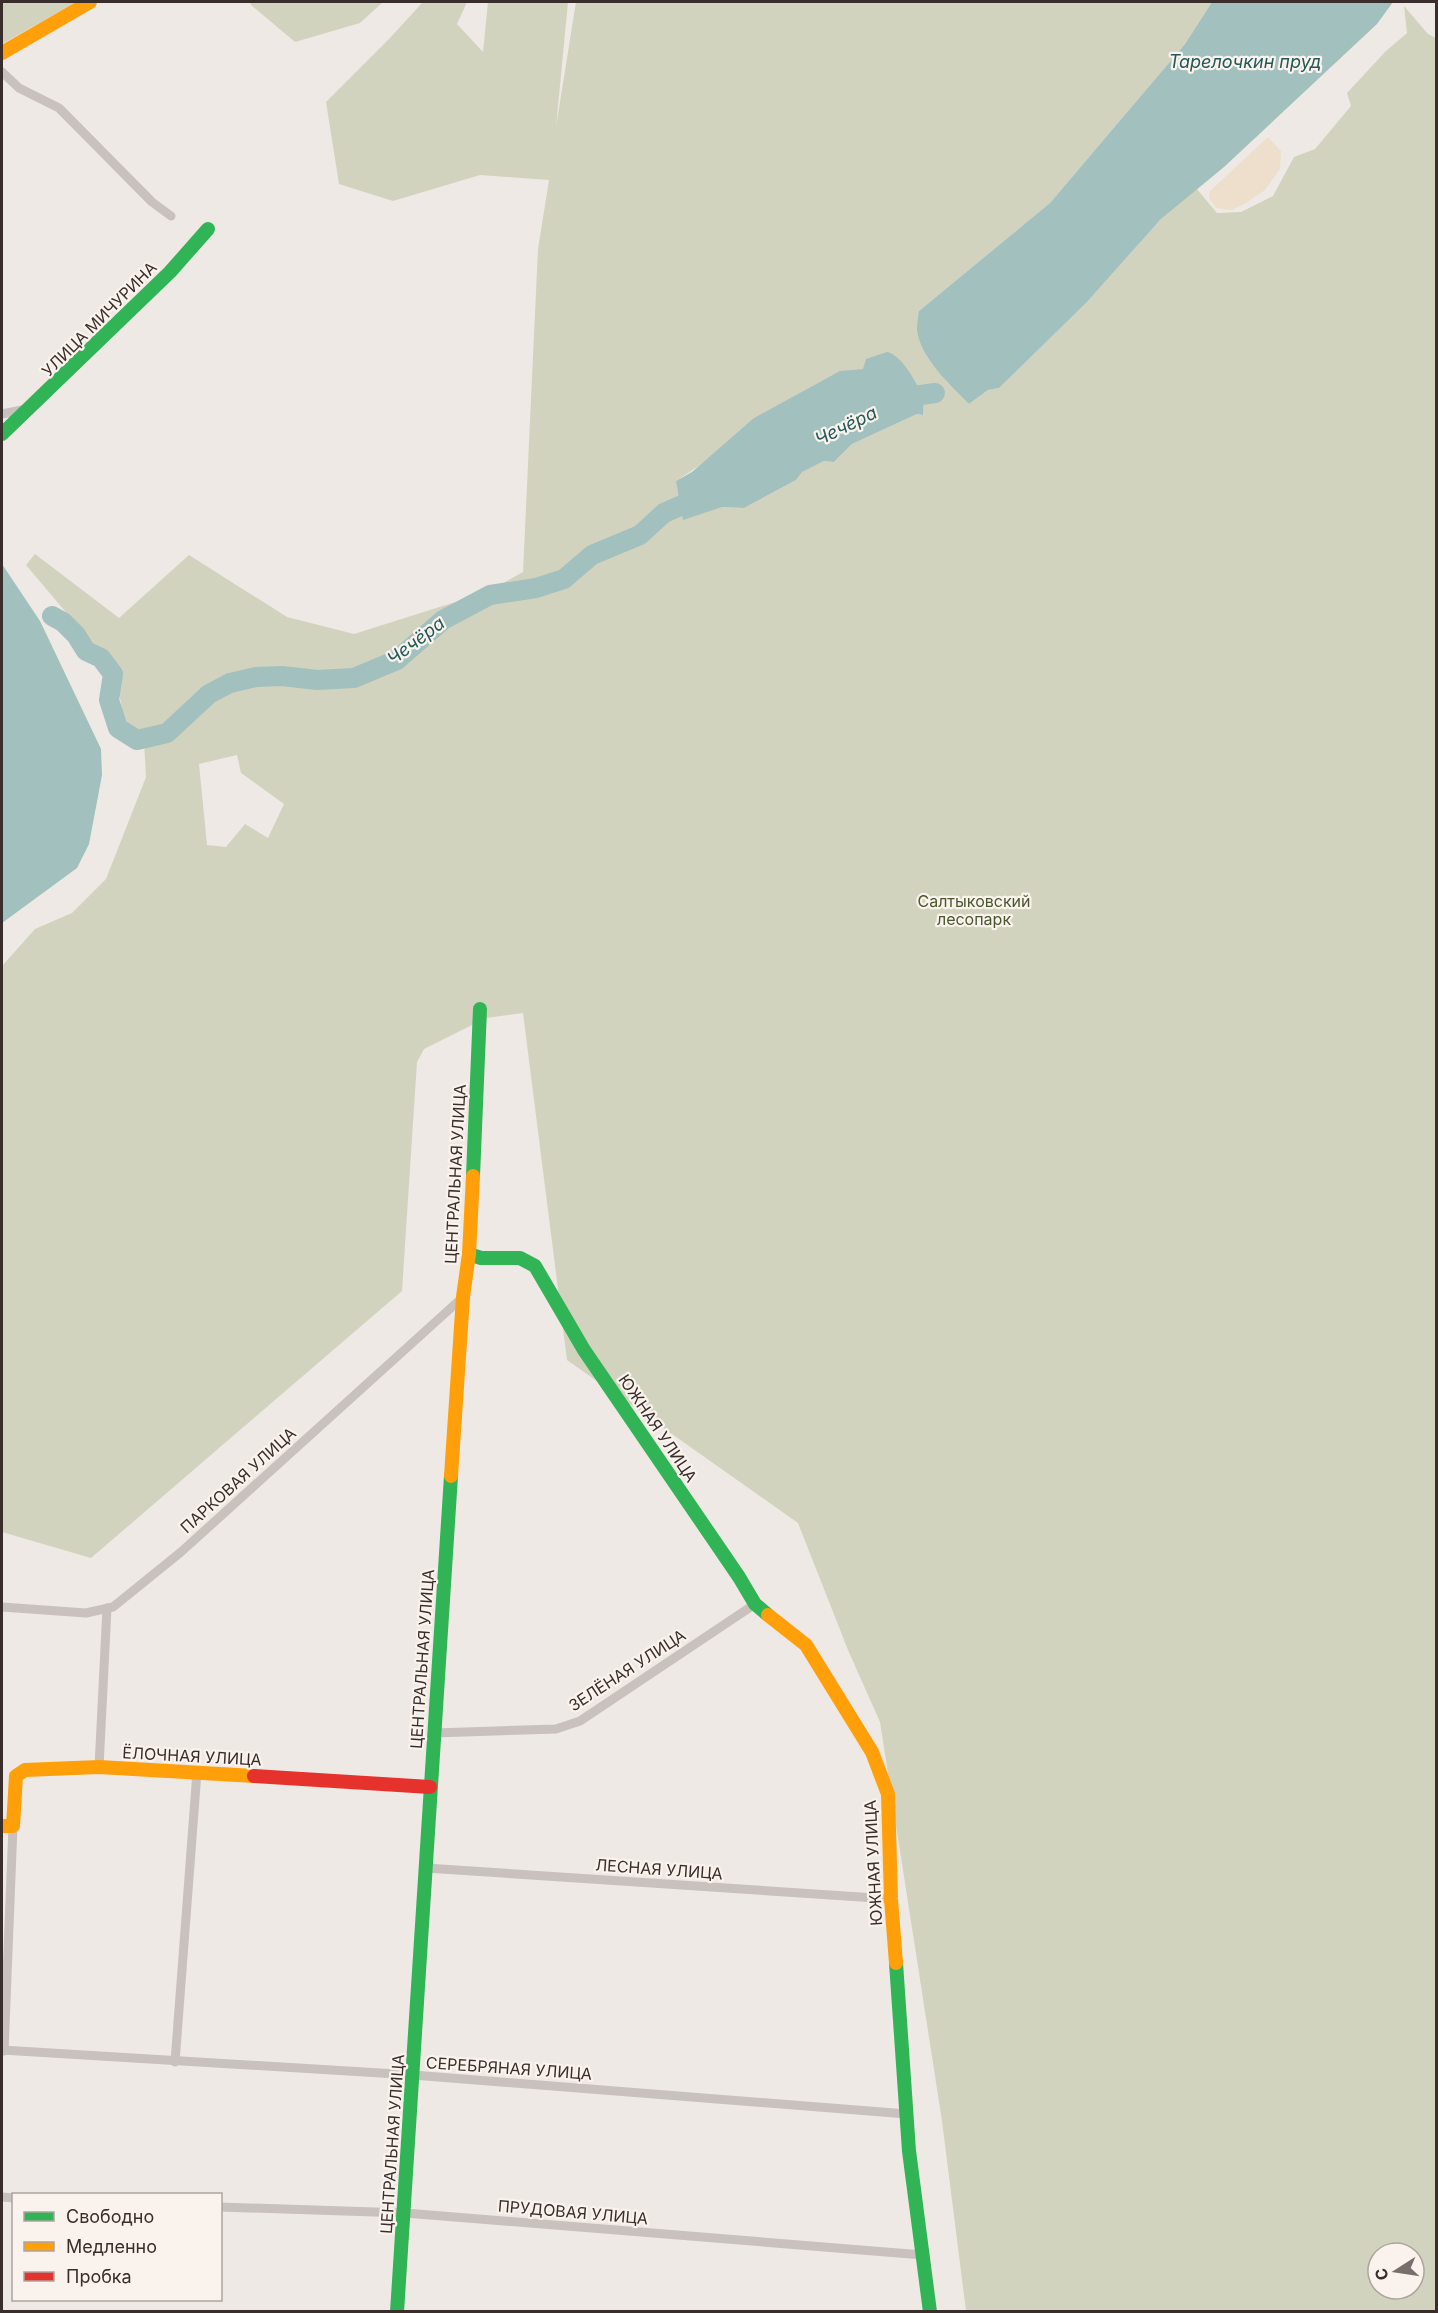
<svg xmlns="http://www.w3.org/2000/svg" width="1438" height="2313" font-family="Inter,sans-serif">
<rect width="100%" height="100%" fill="#eee9e4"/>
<g fill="#d1d3bf" fill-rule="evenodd">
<path d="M2 2H76L2 44Z"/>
<path d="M250 2H383L360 23 295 42 251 5Z"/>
<path d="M423 2H467L457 24 483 52 488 2H568L556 127 576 2H1212L1185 44 1050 203 919 311 927 356 948 383 969 404 988 390 999 388 1087 302 1161 219 1196 188 1217 213 1241 212 1273 196 1294 157 1315 149 1351 106 1347 93 1386 51 1407 33 1404 6 1428 34 1436 38V2311H966L942 2121 880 1722 848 1650 798 1523 567 1360 523 1013 486 1018 424 1049 417 1062 402 1291 91 1558 2 1532V966L35 929 72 913 106 879 146 777 144 742 124 718 114 669 26 565 35 554 119 618 189 555 287 617 354 634 487 592 523 572 538 249 549 180 480 175 393 201 339 184 326 102 389 39ZM863 369 923 415 917 414 852 444 834 462 824 461 801 472 796 480 744 508 722 507 676 481 840 372ZM237 755 241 773 284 804 268 838 245 824 226 847 207 845 199 764ZM1378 2253H1414V2289H1378Z"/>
</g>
<path fill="#eddfcc" d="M1268 137 1281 151 1280 169 1265 190 1246 203 1232 210 1216 208 1209 198 1210 191Z"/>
<g fill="#a1c0be">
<path d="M1212 2H1393L1377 24 1224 167 1161 219 1087 302 999 388 988 390 969 404C951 386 920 357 917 330 917 324 918 317 919 311L1050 203 1185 44Z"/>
<path d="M887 352C901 354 917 383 922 396 924 402 923 409 923 415L917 414 852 444 834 462 824 461 802 472 796 480 744 508 722 507 683 520 676 481 692 472 754 418 840 371 863 369 866 359Z"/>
<path d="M2 564 40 621 101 749 102 775 89 844 77 868 2 923Z"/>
</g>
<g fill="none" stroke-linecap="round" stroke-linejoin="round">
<g stroke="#a1c0be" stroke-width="20">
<path d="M895 402 907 397 935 393"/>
<path d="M52 616 63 622 76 635 86 651 101 658 113 674 109 700 118 728 137 740 167 733 209 694 230 683 256 677 282 676 317 680 354 678 397 660 443 620 490 595 536 588 564 579 592 555 640 535 664 513 705 495"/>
</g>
<g stroke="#c8c1bd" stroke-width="9">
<path d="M2 72 19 88 59 108 152 202 171 216"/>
<path d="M2 414 27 409"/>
<path d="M2 1607 86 1613 113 1607 181 1552 463 1297"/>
<path d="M434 1733 556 1729 580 1721 755 1604"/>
<path d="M99 1767 107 1608"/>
<path d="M426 1868 891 1899"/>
<path d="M2 2050 413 2075 907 2114"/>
<path d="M4 2051 13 1826"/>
<path d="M175 2062 197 1772"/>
<path d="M2 2197 14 2198"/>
<path d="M220 2207 405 2213 923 2255"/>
</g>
<g stroke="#30b455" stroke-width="14">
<path d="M2 434 170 272 208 229"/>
<path d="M473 1176 480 1009"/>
<path d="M469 1254 481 1258H520L535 1266 584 1350 739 1577 755 1604 768 1615"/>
<path d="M896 1963 909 2151 930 2312"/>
<path d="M397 2312 451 1476"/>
</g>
<g stroke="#ff9f0a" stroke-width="14">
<path d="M2 53 90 2"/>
<path d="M451 1476 463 1297 469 1254 473 1176"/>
<path d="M768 1615 806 1645 872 1752 888 1794 891 1899 896 1963"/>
<path d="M2 1826H13L16 1776 25 1770 99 1767 254 1776"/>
</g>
<path stroke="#e5322d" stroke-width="14" d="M254 1776 430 1787"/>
</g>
<g text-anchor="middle" stroke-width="4.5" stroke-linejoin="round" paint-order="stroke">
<g font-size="16" fill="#392e2b" stroke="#faf3ed">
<text transform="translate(99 319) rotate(-45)" y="6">УЛИЦА МИЧУРИНА</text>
<text transform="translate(455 1174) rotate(-87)" y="6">ЦЕНТРАЛЬНАЯ УЛИЦА</text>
<text transform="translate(658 1428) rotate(56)" y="6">ЮЖНАЯ УЛИЦА</text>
<text transform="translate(238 1480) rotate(-42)" y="6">ПАРКОВАЯ УЛИЦА</text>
<text transform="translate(422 1659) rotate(-86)" y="6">ЦЕНТРАЛЬНАЯ УЛИЦА</text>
<text transform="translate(627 1670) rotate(-33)" y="6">ЗЕЛЁНАЯ УЛИЦА</text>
<text transform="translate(192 1756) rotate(3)" y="6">ЁЛОЧНАЯ УЛИЦА</text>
<text transform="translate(873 1863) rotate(-93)" y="6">ЮЖНАЯ УЛИЦА</text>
<text transform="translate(659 1869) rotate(4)" y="6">ЛЕСНАЯ УЛИЦА</text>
<text transform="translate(509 2068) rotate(4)" y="6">СЕРЕБРЯНАЯ УЛИЦА</text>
<text transform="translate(392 2144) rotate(-86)" y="6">ЦЕНТРАЛЬНАЯ УЛИЦА</text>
<text transform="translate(573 2212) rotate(5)" y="6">ПРУДОВАЯ УЛИЦА</text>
</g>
<g font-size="16" fill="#4b572f" stroke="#faf3ed">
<text x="974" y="907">Салтыковский<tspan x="974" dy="18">лесопарк</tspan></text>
</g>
<g font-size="18" font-style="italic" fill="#225959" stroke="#faf3ed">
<text x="1245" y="68">Тарелочкин пруд</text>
<text transform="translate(846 426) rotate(-26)" y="6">Чечёра</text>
<text transform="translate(416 641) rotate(-37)" y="6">Чечёра</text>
</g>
</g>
<rect width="1438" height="2313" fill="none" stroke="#392e2b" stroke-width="6"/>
<rect x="12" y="2193" width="210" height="108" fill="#faf3ed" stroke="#ada49f" stroke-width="1.5"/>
<rect x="24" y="2212" width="30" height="9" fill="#30b455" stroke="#ada49f" stroke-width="1.5"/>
<text x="66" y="2223" font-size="18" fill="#392e2b">Свободно</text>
<rect x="24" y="2242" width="30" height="9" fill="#ff9f0a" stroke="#ada49f" stroke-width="1.5"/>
<text x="66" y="2253" font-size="18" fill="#392e2b">Медленно</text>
<rect x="24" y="2272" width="30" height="9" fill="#e5322d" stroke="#ada49f" stroke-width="1.5"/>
<text x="66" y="2283" font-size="18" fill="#392e2b">Пробка</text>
<g transform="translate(1396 2271) rotate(258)"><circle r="28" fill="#faf3ed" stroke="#ada49f" stroke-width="1.5"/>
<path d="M0-4.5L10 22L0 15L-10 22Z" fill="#786f6c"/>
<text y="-9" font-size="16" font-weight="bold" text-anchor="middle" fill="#392e2b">С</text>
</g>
</svg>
